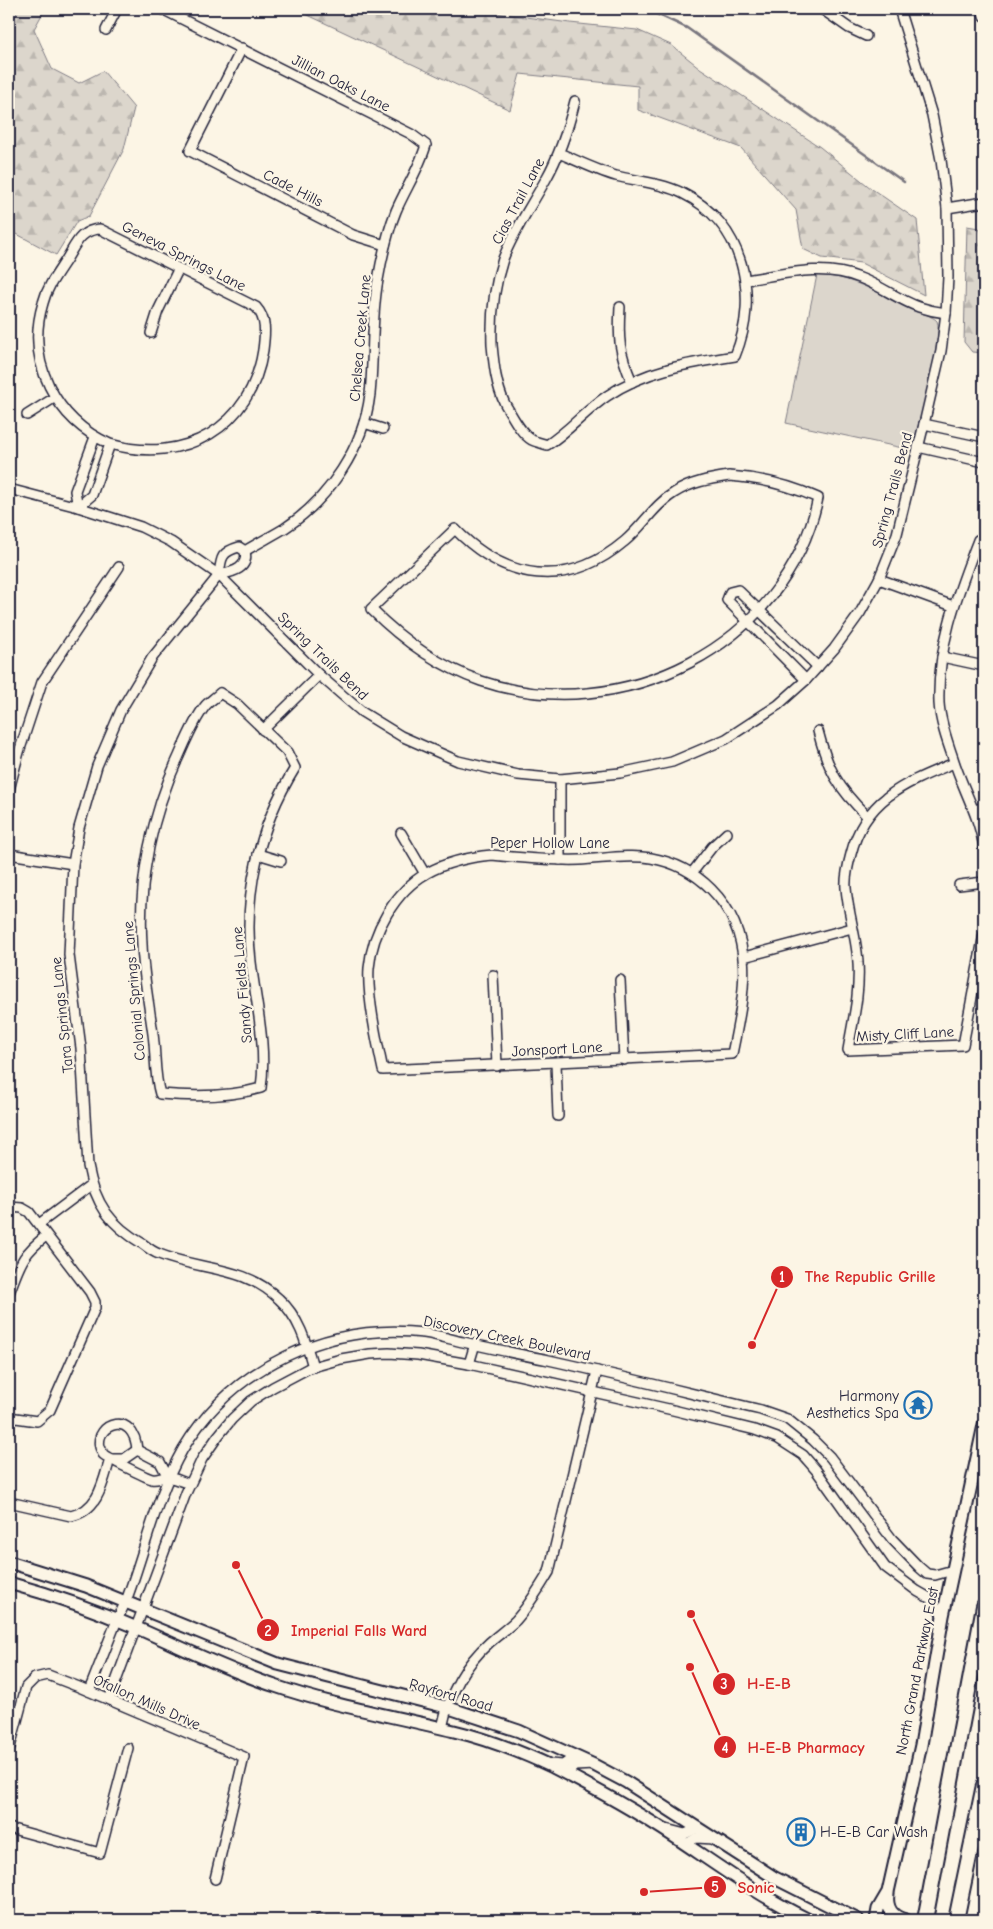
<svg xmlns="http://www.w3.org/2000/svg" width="993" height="1929" font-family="'Comic Neue',sans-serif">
<defs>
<pattern id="forest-firs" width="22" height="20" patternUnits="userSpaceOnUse" patternTransform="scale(1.25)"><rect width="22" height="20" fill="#dcd6cc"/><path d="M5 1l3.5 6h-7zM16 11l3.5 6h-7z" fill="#bcb7b0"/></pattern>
</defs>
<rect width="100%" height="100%" fill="#fcf5e5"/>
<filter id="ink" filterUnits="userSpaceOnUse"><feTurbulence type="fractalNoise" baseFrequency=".02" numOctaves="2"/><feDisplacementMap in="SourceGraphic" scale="10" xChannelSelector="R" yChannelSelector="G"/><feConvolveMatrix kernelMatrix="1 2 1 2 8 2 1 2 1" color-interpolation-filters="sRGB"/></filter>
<g filter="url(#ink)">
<g fill="url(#forest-firs)" stroke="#7f7c84">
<path d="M17 9H45L34 29 52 69 79 83 103 71 134 108 124 149 89 216 77 221 56 255 13 232 9 234V30Z"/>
<path d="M295 9H466L570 23 637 30 671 45 700 68 820 147 872 189 917 220 924 295 861 263 822 258 803 249 796 210 741 148 638 110V86L520 74 510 110Z"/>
<path d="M967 226 979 228 984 238V353L972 352 964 342Z"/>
</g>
<path fill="#dcd6cc" stroke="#7f7c84" d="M817 275C846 276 868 287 892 300 900 304 934 316 937 321 944 333 917 431 912 450L786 423Z"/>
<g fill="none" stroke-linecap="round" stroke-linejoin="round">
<path stroke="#78757e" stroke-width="2.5" d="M646 9 687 28 904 182"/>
<g stroke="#22223b" stroke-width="12">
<g id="minor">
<path d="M162 9 411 134 426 145C419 169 406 188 396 211 387 233 382 257 378 280 371 317 374 356 370 394 364 447 329 499 285 528 272 536 258 543 245 551"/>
<path d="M822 9 849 28 866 36"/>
<path d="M982 9 984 16"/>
<path d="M106 30 117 9"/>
<path d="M242 48 190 151 353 235 385 245"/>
<path d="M559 153C578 161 596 170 616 176 637 181 661 183 682 193 744 223 760 296 735 356 690 363 645 370 607 396 585 411 569 431 547 445 542 443 536 442 532 440 520 433 512 415 505 404 496 385 494 366 492 345 491 316 494 286 503 259 514 230 532 205 546 179 560 154 568 129 575 101"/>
<path d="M947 208 984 202"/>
<path d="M746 280C784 274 824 263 860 278 881 286 899 300 919 307 928 310 937 312 946 313"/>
<path d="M620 307C618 339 619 352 632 382"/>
<path d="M151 333 158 311 178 270"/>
<path d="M27 415 54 398"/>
<path d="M364 423 383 429"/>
<path d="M924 424 984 437"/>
<path d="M95 437 75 491 78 507 92 495 110 444C184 465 251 428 263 350 265 334 267 319 256 307L100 229C80 230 76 244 66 260 57 274 47 287 43 303 25 362 56 420 110 444"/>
<path d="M918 447 984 462"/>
<path d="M729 476C760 478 789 485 818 498 787 646 620 728 481 681 438 666 402 640 371 609L455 529C506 581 567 590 625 541 643 526 654 505 674 493 691 482 710 479 729 476Z"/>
<path d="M9 489 78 507 141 527 171 542 219 575 319 675 362 712 401 736 458 761 518 775 560 779 620 773 672 762 726 739 778 705 806 680 834 649 860 613 879 579 897 534 924 424 941 351 946 313 948 277 947 208 941 160 932 115 899 9"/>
<path d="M984 541 978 540C958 593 937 645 939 703 940 721 947 741 953 758 963 790 979 815 984 848"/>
<path d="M239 547 245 551C249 568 234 572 219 575 221 558 221 552 239 547Z"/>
<path d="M219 575 152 658 121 710 97 766 79 828 73 864 69 955 81 1048 88 1166C95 1204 110 1225 143 1244 148 1248 153 1252 159 1254 201 1271 244 1265 279 1299 299 1317 306 1342 313 1367"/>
<path d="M879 579 953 606"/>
<path d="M942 657 984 666"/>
<path d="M806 680 727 600 730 592 738 590 818 667"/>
<path d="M220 693 237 704 287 752 295 768C259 826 243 894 251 962 256 1004 267 1046 261 1088 229 1097 193 1097 160 1094 154 1074 156 1055 153 1034 149 1004 143 974 142 944 138 880 152 814 179 756 186 740 195 718 206 705 210 701 216 697 220 693Z"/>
<path d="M263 730 319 675"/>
<path d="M818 731C828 770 838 788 867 816"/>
<path d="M954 763C906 783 865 798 851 854 848 865 845 877 846 888 848 913 857 939 858 963 860 994 853 1020 848 1050L963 1045 984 934"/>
<path d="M9 790 19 752 42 682 119 567"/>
<path d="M975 810 984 807"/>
<path d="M401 833 425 874"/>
<path d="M9 854 73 864"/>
<path d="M258 854 281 861"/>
<path d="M492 855C521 858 550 861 580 860 603 859 628 854 651 858 674 862 695 873 711 889 758 936 744 995 732 1054L383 1070C377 1042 367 996 369 968 372 932 395 891 427 873 447 862 469 857 492 855Z"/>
<path d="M560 860V779"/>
<path d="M692 873 712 847 727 833"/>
<path d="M959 885 984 882"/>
<path d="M744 957 852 928"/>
<path d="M493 975 497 1066"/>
<path d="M620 980 624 1060"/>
<path d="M556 1063 558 1116"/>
<path d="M9 1207 22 1208 29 1212 90 1292 95 1302V1308L50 1410 37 1421 9 1417"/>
<path d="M39 1224 91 1185"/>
<path d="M9 1293C20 1265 21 1255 46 1236"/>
<path d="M469 1364 475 1344"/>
<path d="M137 1450C134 1409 94 1424 100 1447 101 1449 102 1452 103 1454 107 1458 145 1477 152 1479 157 1480 162 1477 167 1477 174 1478 183 1482 190 1484"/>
<path d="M137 1450 160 1462 168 1477"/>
<path d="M9 1502 71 1516C99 1510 103 1482 110 1459H124L137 1450"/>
<path d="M89 1691 117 1620 126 1601C145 1551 156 1496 183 1449 232 1367 329 1322 424 1333 437 1335 450 1339 463 1342 490 1348 517 1354 544 1359 617 1375 689 1393 761 1410L787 1419 813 1440 830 1457 892 1539 919 1567 927 1574 935 1575 953 1570"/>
<path d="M109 1700 186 1493 202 1459 218 1436 232 1419 251 1401 273 1387 309 1368 341 1359 370 1354 389 1353 418 1355 469 1364 673 1410 755 1430 777 1438 803 1455 816 1470 885 1567 917 1591 931 1599 943 1616"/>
<path d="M442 1728C449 1694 463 1666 490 1642 498 1635 508 1628 516 1620 530 1604 538 1590 549 1572L597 1371"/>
<path d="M9 1751 26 1687 35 1678 48 1675 79 1687 244 1757 215 1879"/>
<path d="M550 1764 563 1765 575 1756"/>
<path d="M565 1774 575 1766 594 1765"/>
<path d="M9 1828 100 1853 128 1748"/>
<path d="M666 1829 685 1834 698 1828"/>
<path d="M686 1844 696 1838 714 1839"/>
<path d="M319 1920H322"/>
</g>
</g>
<g stroke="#22223b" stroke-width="15">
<g id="major">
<path d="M9 1562 86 1586 278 1664 446 1707 519 1731 594 1765 626 1782 775 1878 858 1920"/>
<path d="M9 1583C53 1595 96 1610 137 1628 183 1648 227 1670 275 1686 333 1706 394 1716 454 1731 488 1739 521 1752 553 1767 594 1788 636 1811 675 1837 720 1867 759 1896 809 1920"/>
<path d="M888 1894C886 1908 892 1917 906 1920"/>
<path d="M876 1920 878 1909 888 1892 921 1745 943 1616 984 1425"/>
</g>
</g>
<g stroke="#22223b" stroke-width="18">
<g id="highway">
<path d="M925 1920 984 1606"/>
<path d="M956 1920 984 1785"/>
</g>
</g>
<use href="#minor" stroke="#fcf5e5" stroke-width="9"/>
<use href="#major" stroke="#fcf5e5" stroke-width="11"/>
<use href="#highway" stroke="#fcf5e5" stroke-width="14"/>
</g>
</g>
<defs>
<g id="temple-ring" transform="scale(1.4375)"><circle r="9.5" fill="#fcf5e5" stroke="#1f6fb2" stroke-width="1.5"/><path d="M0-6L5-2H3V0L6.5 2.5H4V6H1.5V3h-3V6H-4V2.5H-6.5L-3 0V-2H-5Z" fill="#1f6fb2"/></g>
<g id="building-ring" transform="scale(1.4375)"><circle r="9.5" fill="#fcf5e5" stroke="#1f6fb2" stroke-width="1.5"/><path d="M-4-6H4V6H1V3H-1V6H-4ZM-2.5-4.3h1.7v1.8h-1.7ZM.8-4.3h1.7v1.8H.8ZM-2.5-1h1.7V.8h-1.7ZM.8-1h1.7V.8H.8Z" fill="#1f6fb2"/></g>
</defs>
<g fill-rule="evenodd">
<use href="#temple-ring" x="918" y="1405"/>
<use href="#building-ring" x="801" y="1832"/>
</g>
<g text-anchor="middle" stroke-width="4.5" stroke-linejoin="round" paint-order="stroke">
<g font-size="15" fill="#22223b" stroke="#fcf5e5">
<text transform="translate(341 83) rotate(27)" y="5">Jillian Oaks Lane</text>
<text transform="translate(293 188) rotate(27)" y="5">Cade Hills</text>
<text transform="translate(518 201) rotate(-62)" y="5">Cias Trail Lane</text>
<text transform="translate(184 256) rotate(27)" y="5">Geneva Springs Lane</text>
<text transform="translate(360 338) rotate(-85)" y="5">Chelsea Creek Lane</text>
<text transform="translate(892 490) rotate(-75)" y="5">Spring Trails Bend</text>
<text transform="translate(323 656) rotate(44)" y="5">Spring Trails Bend</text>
<text x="550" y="848">Peper Hollow Lane</text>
<text transform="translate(242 985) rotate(-95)" y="5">Sandy Fields Lane</text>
<text transform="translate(134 991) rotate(-95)" y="5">Colonial Springs Lane</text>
<text transform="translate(62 1015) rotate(-96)" y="5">Tara Springs Lane</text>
<text transform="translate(905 1034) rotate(-3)" y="5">Misty Cliff Lane</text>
<text transform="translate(557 1049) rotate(-3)" y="5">Jonsport Lane</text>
<text transform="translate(507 1338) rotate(12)" y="5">Discovery Creek Boulevard</text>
<text transform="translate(917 1671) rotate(-79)" y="5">North Grand Parkway East</text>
<text transform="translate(451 1695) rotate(16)" y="5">Rayford Road</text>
<text transform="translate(147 1702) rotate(24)" y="5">Ofallon Mills Drive</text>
</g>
<g font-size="15" fill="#22223b" stroke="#fcf5e5" text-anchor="end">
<text x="899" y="1401">Harmony<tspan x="899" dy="17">Aesthetics Spa</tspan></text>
<text x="820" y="1837" text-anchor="start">H-E-B Car Wash</text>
</g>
</g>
<path fill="none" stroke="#d62828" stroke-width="2" d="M752 1345L782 1277M236 1565L268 1630M691 1614L724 1684M690 1667L725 1747M644 1892L715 1887"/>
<g fill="#d62828" stroke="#fcf5e5" stroke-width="2">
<circle cx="752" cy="1345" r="5"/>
<circle cx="236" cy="1565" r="5"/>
<circle cx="691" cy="1614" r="5"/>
<circle cx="690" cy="1667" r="5"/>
<circle cx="644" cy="1892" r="5"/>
<circle cx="782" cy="1277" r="12"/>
<circle cx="268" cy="1630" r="12"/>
<circle cx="724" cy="1684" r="12"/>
<circle cx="725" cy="1747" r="12"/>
<circle cx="715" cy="1887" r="12"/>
</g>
<g font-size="15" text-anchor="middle" font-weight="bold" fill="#fff">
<text x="782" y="1282">1</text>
<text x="268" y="1636">2</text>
<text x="724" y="1689">3</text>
<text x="725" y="1753">4</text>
<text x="715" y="1892">5</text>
</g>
<g font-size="16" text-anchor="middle" font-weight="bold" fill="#d62828" stroke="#fcf5e5" stroke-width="4.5" stroke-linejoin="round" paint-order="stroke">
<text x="870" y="1282">The Republic Grille</text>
<text x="359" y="1636">Imperial Falls Ward</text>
<text x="769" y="1689">H-E-B</text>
<text x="806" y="1753">H-E-B Pharmacy</text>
<text x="756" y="1893">Sonic</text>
</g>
<rect width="993" height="1929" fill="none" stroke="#fcf5e5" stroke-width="30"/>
<rect x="15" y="15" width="963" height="1899" fill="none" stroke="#22223b" stroke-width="2" filter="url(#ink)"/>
</svg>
